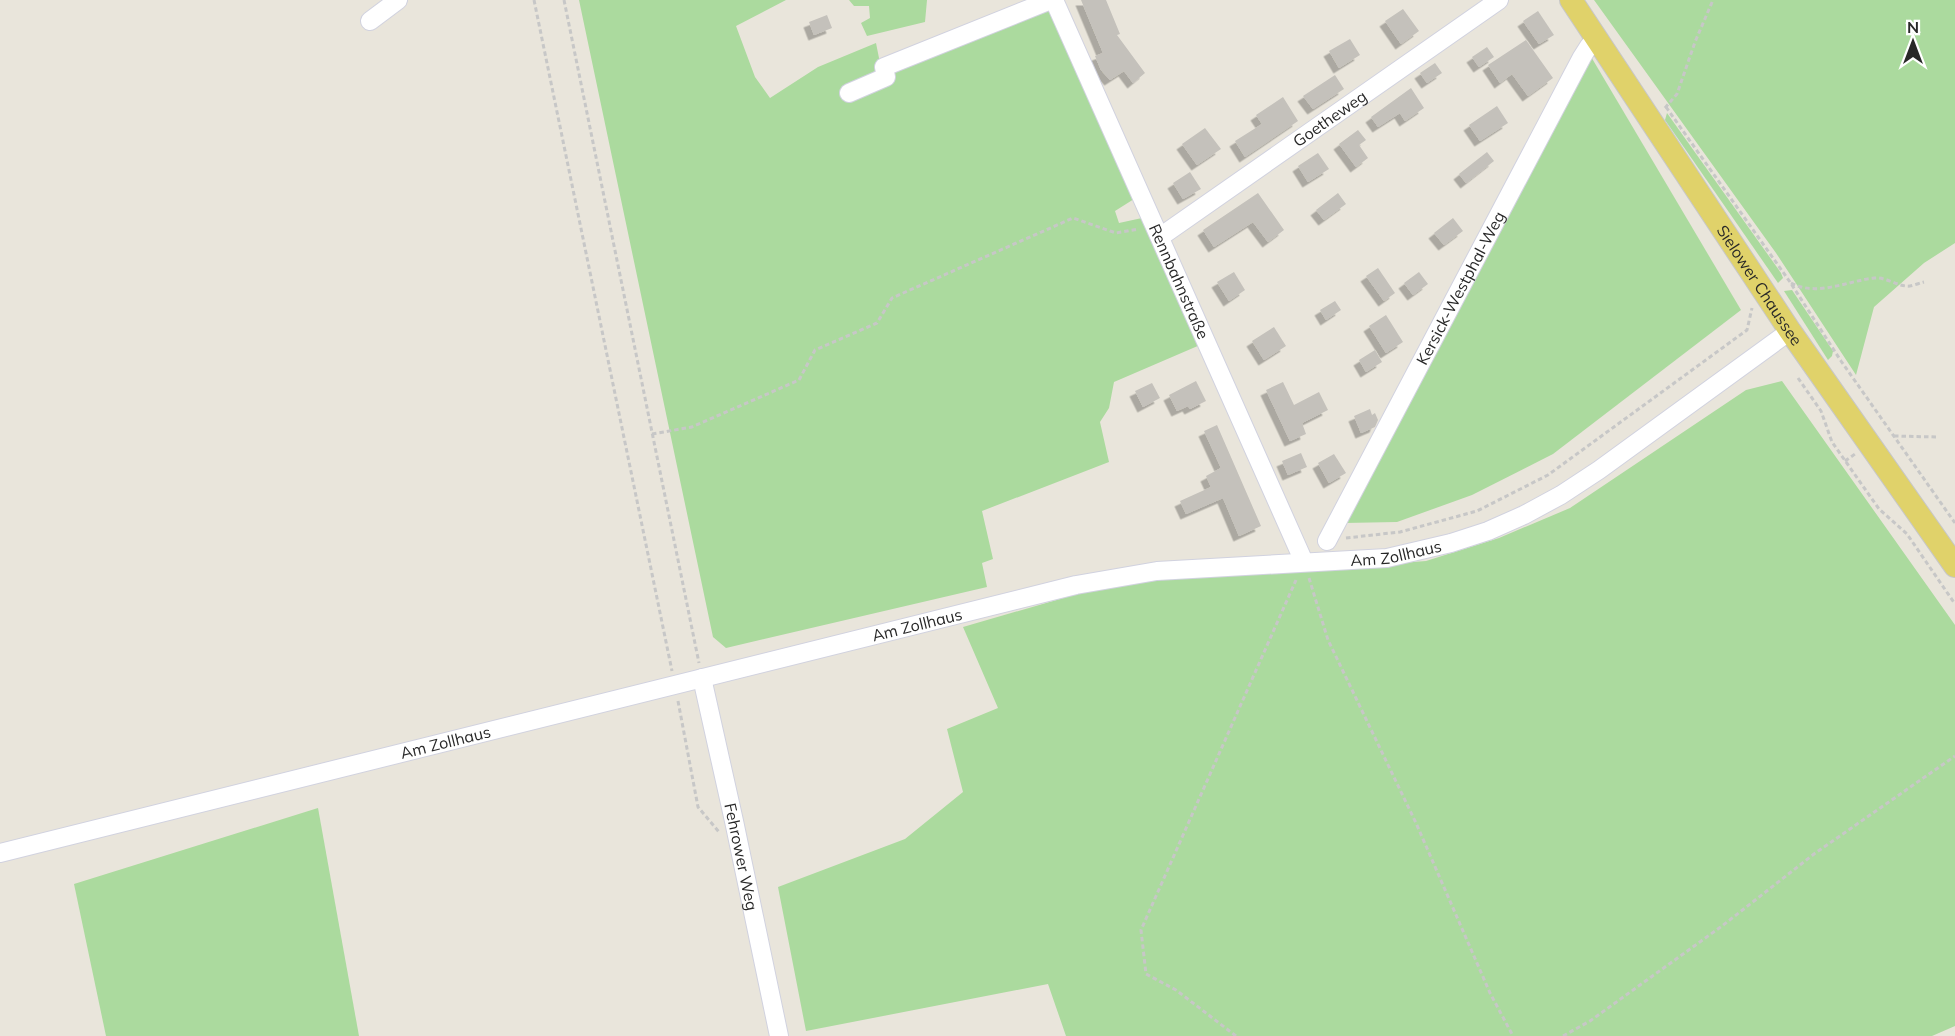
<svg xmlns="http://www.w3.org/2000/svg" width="1955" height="1036" font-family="Mulish,sans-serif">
<defs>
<filter id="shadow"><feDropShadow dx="-5.5" dy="5.5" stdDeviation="0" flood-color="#0004"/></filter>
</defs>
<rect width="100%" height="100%" fill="#e9e5db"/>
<g fill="#abda9e">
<path d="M579 0H786L736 26 755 77 770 98 818 67 876 43 882 73 1048 9 1134 199 1115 211 1119 223 1142 218 1200 345 1114 382 1109 408 1100 422 1109 462 982 511 993 559 982 563 987 587 726 648 713 637Z"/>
<path d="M849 0H927L925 22 867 36 861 23 870 18 869 6H854Z"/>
<path d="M1594 0H1955V243L1924 263 1874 307 1856 375 1776 253Z"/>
<path d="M1590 55 1741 310 1553 454 1472 495 1397 522 1344 523Z"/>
<path d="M1667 113 1781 273 1783 278 1778 283 1665 120Z"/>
<path d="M1792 290 1833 351 1832 356 1828 360 1784 291Z"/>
<path d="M1782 381 1955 625V1026L1932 1036H1066L1048 984 806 1031 778 887 905 839 963 792 947 729 998 708 963 627 1091 590 1196 575 1301 571 1426 561 1499 538 1570 508 1746 390Z"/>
<path d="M318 808 359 1036H106L74 884Z"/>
</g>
<g fill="#c4c1bb" filter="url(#shadow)">
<path d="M1081 0H1106L1120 34 1117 35 1145 73 1133 83 1124 71 1110 80 1101 70 1095 56 1103 53Z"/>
<path d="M1403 9 1419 31 1401 44 1385 21Z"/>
<path d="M1538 11 1554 35 1539 44 1523 21Z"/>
<path d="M827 15 832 28 814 35 809 22Z"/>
<path d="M1350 39 1360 55 1339 68 1329 51Z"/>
<path d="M1526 40 1553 78 1528 96 1512 74 1500 83 1488 65Z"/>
<path d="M1487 47 1494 57 1479 67 1472 57Z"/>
<path d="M1435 63 1442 73 1427 83 1420 73Z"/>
<path d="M1335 75 1344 89 1313 109 1303 96Z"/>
<path d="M1411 88 1424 108 1405 121 1400 113 1378 127 1371 117Z"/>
<path d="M1283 97 1298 121 1245 157 1235 141 1262 124 1256 115Z"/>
<path d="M1497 106 1508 123 1480 141 1469 125Z"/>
<path d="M1205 128 1221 149 1197 165 1182 144Z"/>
<path d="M1358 130 1366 140 1359 145 1368 158 1356 167 1339 144Z"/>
<path d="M1487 152 1494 161 1466 183 1459 174Z"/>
<path d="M1318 153 1329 169 1308 182 1298 166Z"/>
<path d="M1190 172 1201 189 1183 199 1173 183Z"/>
<path d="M1258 193 1284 230 1268 242 1253 222 1214 247 1203 230Z"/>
<path d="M1338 193 1346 204 1324 220 1316 210Z"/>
<path d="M1453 218 1463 231 1444 245 1434 233Z"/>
<path d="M1378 268 1395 293 1384 301 1366 276Z"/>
<path d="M1234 272 1245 290 1229 301 1217 282Z"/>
<path d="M1419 272 1428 284 1413 295 1404 283Z"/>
<path d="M1335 301 1341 310 1326 320 1320 310Z"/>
<path d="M1386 315 1403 342 1386 353 1369 326Z"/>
<path d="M1274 327 1286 346 1264 360 1252 341Z"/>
<path d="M1375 350 1382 362 1366 372 1359 360Z"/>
<path d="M1196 381 1206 401 1190 409 1188 406 1177 411 1169 395Z"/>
<path d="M1283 382 1294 405 1319 392 1328 410 1302 423 1306 434 1290 441 1266 390Z"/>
<path d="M1152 383 1160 398 1143 407 1135 391Z"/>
<path d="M1370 409 1372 415 1375 413 1378 420 1375 427 1361 433 1354 416Z"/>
<path d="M1217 425 1261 526 1239 536 1223 498 1186 514 1180 501 1211 487 1206 476 1221 468 1204 431Z"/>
<path d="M1301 453 1307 467 1288 475 1282 461Z"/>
<path d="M1334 454 1346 473 1329 483 1318 463Z"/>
</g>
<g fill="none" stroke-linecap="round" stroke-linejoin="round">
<g stroke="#d1d2df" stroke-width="20">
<g id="minor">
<path id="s1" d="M1054 0 1304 562"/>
<path d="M370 21 398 0"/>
<path d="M849 93 886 77 884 67 1051 0"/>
<path id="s2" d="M1160 237 1499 0"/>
<path id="s3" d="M1327 541 1582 57 1589 46 1598 40"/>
<path id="s4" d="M702 678 734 821 779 1036"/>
<path id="s5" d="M0 853 1076 585 1157 571 1387 558 1451 543 1488 531 1524 515 1561 495 1599 470 1790 331"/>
</g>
</g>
<g stroke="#c7c7c7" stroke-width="24">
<g id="major">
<path id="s6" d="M1571 0 1790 331 1955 566"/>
</g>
</g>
<g stroke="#c7c7c7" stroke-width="3" stroke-dasharray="4.5 3" stroke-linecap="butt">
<path d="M534 0 672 671"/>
<path d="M564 0 699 663"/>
<path d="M1666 107 1790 282 1841 361 1955 523"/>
<path d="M1665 108 1677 94 1695 42 1713 0"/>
<path d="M1791 283C1817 297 1847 281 1874 278 1886 277 1895 285 1906 286 1911 287 1919 283 1924 282"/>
<path d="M1798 378 1821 411 1832 442 1879 509 1907 534 1955 604"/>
<path d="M652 434 692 427 799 380 815 350 877 323 892 298 1073 218 1116 233 1139 229"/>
<path d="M1894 436 1937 437"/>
<path d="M1845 461 1855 454"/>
<path d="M1346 538 1400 532 1477 511 1548 475 1747 330 1752 308"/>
<path d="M1309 578 1328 640 1416 823 1490 993 1513 1036"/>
<path d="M678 701 698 807 719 832"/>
<path d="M1236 1036 1176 990 1146 974 1141 930 1296 580"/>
<path d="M1563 1036 1590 1021 1722 926 1814 854 1955 756"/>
</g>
<use href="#minor" stroke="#fff" stroke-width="18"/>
<use href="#major" stroke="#e0d26a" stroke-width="22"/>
</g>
<g text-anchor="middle" stroke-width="4.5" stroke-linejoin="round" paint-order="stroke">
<g font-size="16" fill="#282828" stroke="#fff">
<text dy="6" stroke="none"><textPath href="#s2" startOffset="207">Goetheweg</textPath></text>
<text dy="6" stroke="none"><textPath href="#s1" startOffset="308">Rennbahnstraße</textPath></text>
<text dy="6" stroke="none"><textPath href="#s6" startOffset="342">Sielower Chaussee</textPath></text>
<text dy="6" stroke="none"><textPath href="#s3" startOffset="286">Kersick-Westphal-Weg</textPath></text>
<text dy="6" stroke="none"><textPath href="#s5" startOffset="1431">Am Zollhaus</textPath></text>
<text dy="6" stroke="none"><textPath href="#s5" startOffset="945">Am Zollhaus</textPath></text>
<text dy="6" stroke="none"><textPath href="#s5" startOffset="459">Am Zollhaus</textPath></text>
<text dy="6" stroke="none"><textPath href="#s4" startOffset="183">Fehrower Weg</textPath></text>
</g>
</g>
<g transform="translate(1913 42)" stroke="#ffffff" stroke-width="4.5" paint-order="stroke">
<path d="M0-4.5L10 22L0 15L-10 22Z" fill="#282828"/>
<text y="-9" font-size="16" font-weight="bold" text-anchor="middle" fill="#282828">N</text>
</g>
</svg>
